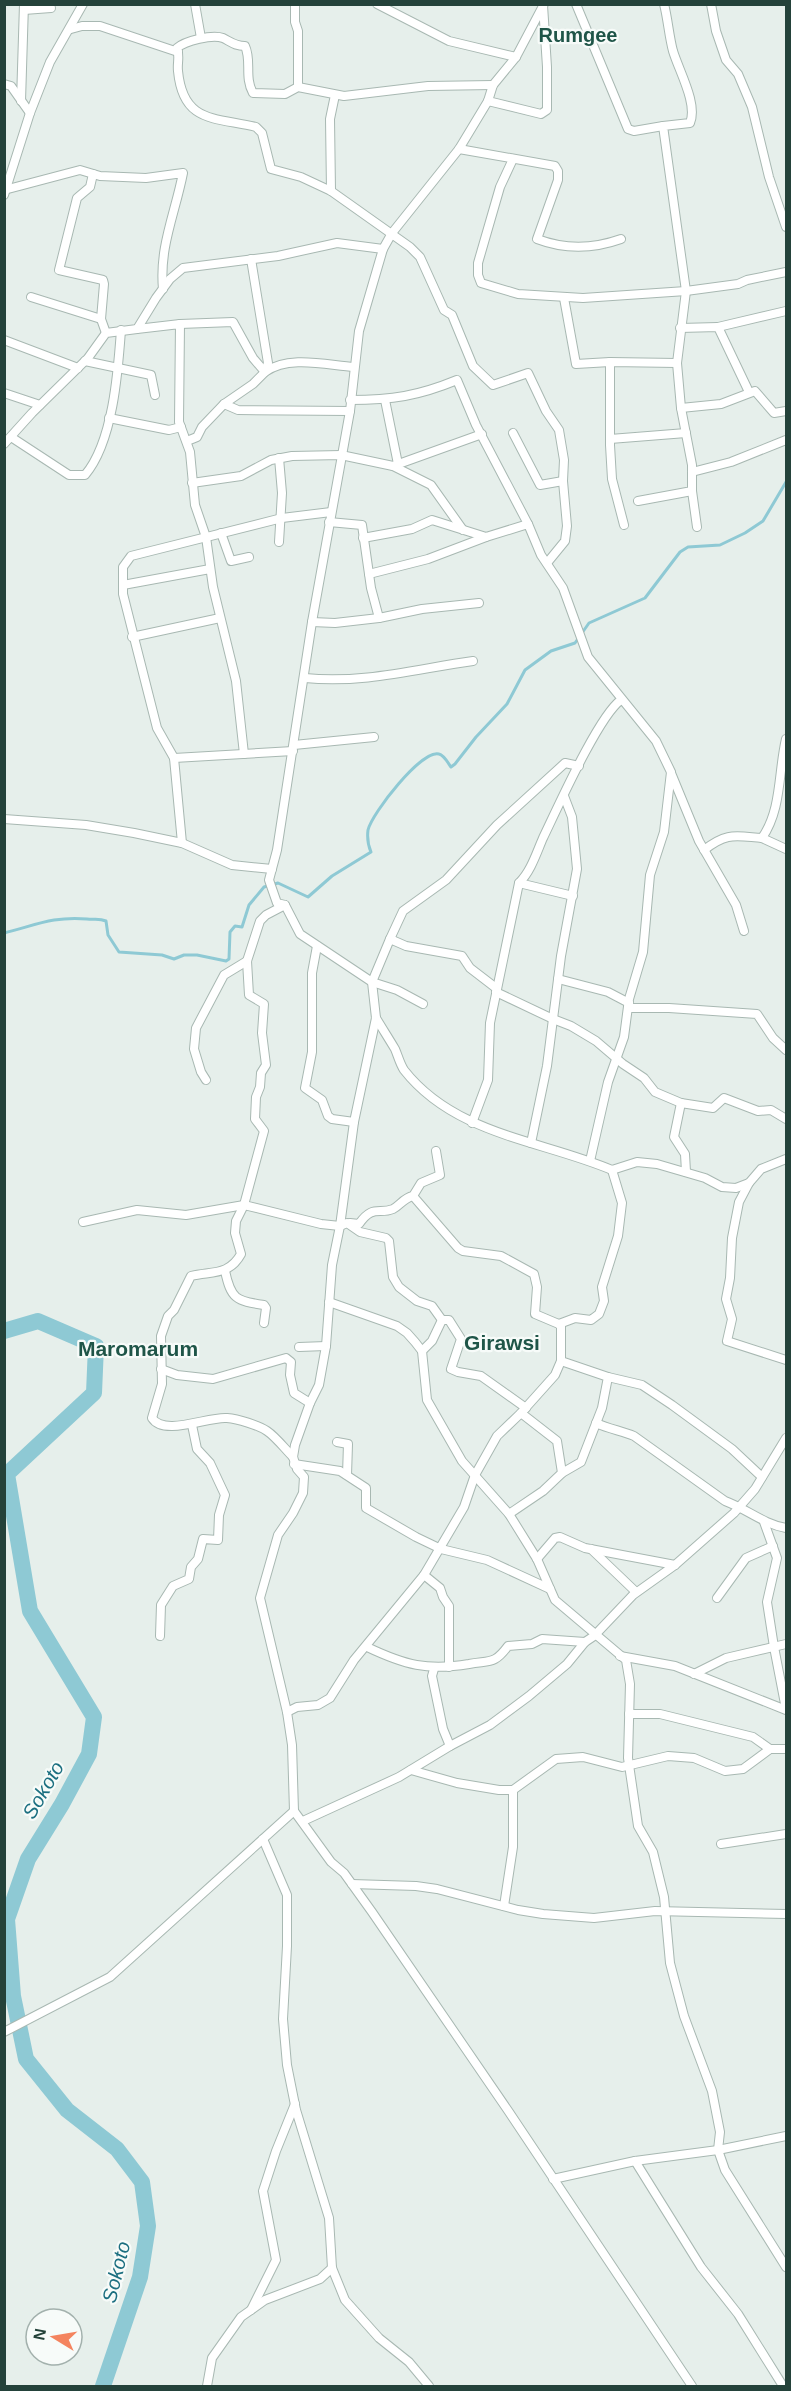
<svg xmlns="http://www.w3.org/2000/svg" width="791" height="2391" font-family="Arial,sans-serif">
<rect width="100%" height="100%" fill="#e6efeb"/>
<g fill="none" stroke-linecap="round" stroke-linejoin="round">
<path stroke="#8ec9d4" stroke-width="3" d="M4 933C36 925 54 916 87 919 94 920 99 918 106 921L108 935 119 952 162 955 174 959 184 955H197L226 961 229 959 230 932 235 926 242 927 249 905 264 887 278 883 308 897 332 876 371 852C368 845 367 838 368 830 372 813 422 749 439 754 444 755 448 763 451 767L455 764 476 737 507 704 525 670 551 651 575 643 589 623 645 598 680 552 688 547 720 545 745 533 763 521 786 482"/>
<path stroke="#8ec9d4" stroke-width="16" d="M4 1331 38 1321 96 1346 94 1393 7 1474 30 1611 94 1717 89 1754 62 1804 28 1859 7 1919 13 1996 26 2059 67 2110 117 2149 142 2182 148 2226 140 2277 103 2386"/>
<g stroke="#a8b8b2" stroke-width="10">
<g id="street">
<path d="M195 4 201 38"/>
<path d="M295 4V22L298 31V87"/>
<path d="M377 4 449 41 516 57"/>
<path d="M544 4 516 57 493 85 488 101 459 149 392 233 383 249 359 331 350 411 312 622 277 850 269 880 277 903 285 905 300 934 372 982 376 1018 354 1122 340 1226 332 1265 326 1346 319 1385 310 1403 295 1445 293 1457 297 1469 304 1477 303 1493 293 1513 278 1535 260 1598 287 1712 292 1745 294 1811 331 1862 344 1873 372 1912 509 2112 692 2386"/>
<path d="M576 4 628 129 634 131 663 126"/>
<path d="M711 4 716 31 726 60 738 74 752 107 769 177 786 227"/>
<path d="M24 10 51 8"/>
<path d="M71 29 82 26H100L178 52"/>
<path d="M4 84 11 86 30 113"/>
<path d="M493 85 428 86 344 96 298 87 285 94 253 93C244 77 252 61 245 46 235 46 231 42 223 38 212 34 185 41 177 48 180 57 177 63 178 71 183 123 214 117 256 127L262 133 271 169 301 177 331 191 410 247 420 257 444 310 452 315 473 366 493 385 528 373 546 411 559 430 564 460 563 481 567 526 565 541 547 563"/>
<path d="M21 101 24 4"/>
<path d="M488 101 541 114 547 110V67L543 5"/>
<path d="M459 149 555 166 558 171V180L537 239C566 250 593 249 621 239"/>
<path d="M513 159 500 187 478 263V275L481 283 518 294 583 298 686 291 738 284 747 280 786 272"/>
<path d="M93 174 90 187 77 198 59 270 103 280 104 284 101 319 106 333"/>
<path d="M8 189 80 170 100 176 146 178 183 173C175 214 159 247 163 289"/>
<path d="M331 191 330 119 335 95"/>
<path d="M4 195 30 113 50 62 83 4"/>
<path d="M31 297 101 319"/>
<path d="M564 298 576 364 610 362 677 363"/>
<path d="M180 324 233 322 253 358 265 372C289 355 326 365 354 367"/>
<path d="M718 327 786 311"/>
<path d="M680 328 718 327 749 392"/>
<path d="M137 329 180 324 179 422 190 452 195 505 206 537 213 587 236 681 244 754"/>
<path d="M4 340 78 368"/>
<path d="M85 361 151 375 155 395"/>
<path d="M610 362V445L612 479 624 525"/>
<path d="M4 393 40 405"/>
<path d="M350 400C392 400 418 396 457 380L476 425 528 524"/>
<path d="M385 400 398 464"/>
<path d="M224 404 238 410 350 411"/>
<path d="M681 408 721 404 755 391 774 413 786 411"/>
<path d="M109 418 169 430 181 427"/>
<path d="M513 433 540 485 563 481"/>
<path d="M11 437 69 475H85C113 442 118 372 121 330"/>
<path d="M610 439 686 433"/>
<path d="M187 441 197 437 202 427 224 404 253 384 265 372 268 363 251 259"/>
<path d="M4 444 32 413 88 358 106 333 137 329 156 298 170 279 183 268 278 256 337 243 383 249"/>
<path d="M393 466 482 434"/>
<path d="M692 472 731 462 786 440"/>
<path d="M192 483 241 476 271 460 292 456 341 455 393 466 431 485 463 530"/>
<path d="M692 491 697 527"/>
<path d="M638 501 692 491V465L681 408 677 363 686 291 663 126 690 123C698 104 679 71 673 51 669 36 668 20 664 4"/>
<path d="M329 522 362 525 371 588 379 618"/>
<path d="M221 533 231 561 249 557"/>
<path d="M363 538 412 529 432 520 486 537 528 524 541 555 563 588 588 657 656 741 671 772 664 832 650 875 643 952 629 999 624 1037 608 1082 590 1161"/>
<path d="M279 542 282 493 279 458"/>
<path d="M369 574 428 559 486 537"/>
<path d="M123 585 210 569"/>
<path d="M312 622 335 623 379 618 422 609 479 603"/>
<path d="M132 637 220 618"/>
<path d="M305 678C363 684 416 669 473 661"/>
<path d="M786 739C778 773 782 809 762 838L786 849"/>
<path d="M294 745 374 737"/>
<path d="M174 758 293 751"/>
<path d="M671 773 699 841 736 905 744 931"/>
<path d="M4 819 86 825 134 833 182 843 232 865 272 869"/>
<path d="M182 843 174 758 157 728 123 594V567L131 556 282 518 331 512"/>
<path d="M704 850C727 832 735 836 762 838"/>
<path d="M519 883 573 896"/>
<path d="M285 905 266 915 260 921 247 961 249 995 264 1004 262 1033 266 1065 261 1073 260 1087 256 1097 255 1119 264 1131 244 1205 236 1221 235 1233 241 1254C229 1276 211 1271 191 1276L174 1310 168 1316 161 1336 162 1384 152 1418C164 1437 209 1416 227 1418 238 1419 258 1425 267 1431 276 1437 285 1449 293 1457"/>
<path d="M390 939 403 911 446 880 497 825 565 763 579 766"/>
<path d="M317 946 312 973V1052L305 1088 322 1100 328 1116 332 1119 354 1122"/>
<path d="M558 979 608 992 629 1003"/>
<path d="M496 992 553 1019 571 1026 596 1041 623 1064 644 1078 655 1092 681 1103 713 1108 724 1098 758 1111 771 1110 786 1119"/>
<path d="M423 1004 397 990 372 982 390 939 406 946 462 956 470 968 496 988"/>
<path d="M628 1008H669L757 1014 773 1038 786 1050"/>
<path d="M376 1018C382 1028 389 1039 395 1049 398 1056 400 1064 404 1070 455 1135 541 1140 612 1170L637 1162 657 1164 705 1178 722 1187 736 1188 749 1183 761 1169 786 1159"/>
<path d="M206 1080 201 1072 194 1049 196 1028 224 975 247 961"/>
<path d="M681 1103 674 1137 685 1154 686 1172"/>
<path d="M472 1123 488 1080 490 1023 519 883C531 871 536 854 543 838 557 809 599 715 621 700"/>
<path d="M531 1143 547 1066 561 956 577 869 572 817 564 796"/>
<path d="M749 1183 739 1202 732 1238 730 1278 726 1299 732 1319 727 1341 786 1360"/>
<path d="M83 1222 137 1210 186 1215 244 1205 321 1224 340 1226 347 1223 360 1232 386 1238 389 1241 393 1277 399 1287 417 1301 432 1306 442 1320H449L461 1339 451 1369 458 1372 481 1376 526 1408"/>
<path d="M350 1223 359 1224C373 1204 379 1215 393 1209 400 1205 404 1198 413 1196L421 1183 440 1175 436 1151"/>
<path d="M225 1271C231 1299 236 1301 264 1305L266 1308 264 1323"/>
<path d="M329 1302 397 1326 407 1333 415 1342 422 1351 427 1400 462 1461 509 1514 537 1559 555 1600 626 1660 630 1684 628 1758 638 1826 653 1852 664 1897 670 1963 684 2016 712 2091 720 2132 718 2150 725 2170 786 2267"/>
<path d="M559 1324 575 1318 591 1320 599 1314 604 1301 602 1287 618 1236 622 1203 612 1170"/>
<path d="M299 1347 326 1346"/>
<path d="M422 1351 432 1341 442 1320"/>
<path d="M561 1361 608 1377 602 1408 581 1462 562 1473"/>
<path d="M161 1369 177 1375 213 1379 286 1358 291 1362 290 1375 294 1393 310 1403"/>
<path d="M608 1377 642 1385 672 1405 732 1449 762 1477"/>
<path d="M596 1423C609 1429 622 1431 634 1436L725 1501C747 1509 763 1524 786 1528"/>
<path d="M337 1442 348 1444 347 1475"/>
<path d="M294 1464 340 1471 366 1488V1508L416 1537 441 1549 487 1560 550 1589"/>
<path d="M509 1514 543 1491 562 1473 557 1441 521 1413"/>
<path d="M764 1522 777 1558 767 1602 774 1647 786 1709"/>
<path d="M591 1549 636 1592"/>
<path d="M537 1559 555 1538 560 1537 585 1548 675 1565"/>
<path d="M424 1575 440 1588 443 1597 449 1606V1667"/>
<path d="M717 1598 746 1558 773 1546"/>
<path d="M160 1636 161 1605 173 1586 189 1579 191 1567 198 1559 203 1539 218 1540 219 1515 225 1495 210 1463 197 1449 192 1425"/>
<path d="M367 1647C405 1665 427 1671 469 1664 490 1660 494 1665 508 1646L532 1644 542 1639 585 1642"/>
<path d="M620 1656 675 1666 786 1710"/>
<path d="M434 1669 432 1676 443 1729 450 1746"/>
<path d="M694 1674 726 1658 786 1644"/>
<path d="M287 1712 297 1707 318 1705 330 1698 354 1660 424 1575 464 1507 475 1475 497 1436 521 1413 555 1375 561 1361V1325L535 1314 537 1287 534 1274 501 1256 463 1251 458 1248 413 1196"/>
<path d="M629 1714H660L753 1737 770 1749"/>
<path d="M411 1770 457 1783 499 1790H513L556 1759 583 1757 622 1767 668 1756 694 1758 725 1771 743 1769 770 1749H786"/>
<path d="M303 1821 399 1777 450 1746 490 1725 529 1696 567 1664 585 1642 594 1636 633 1595 675 1565 734 1513 755 1489 786 1438"/>
<path d="M263 1839 287 1895V1946L283 2019 287 2065 296 2110 329 2218 332 2268 345 2300 379 2338 409 2362 429 2386"/>
<path d="M721 1844 786 1834"/>
<path d="M352 1884 416 1886 437 1889 518 1910 543 1914 594 1918 655 1911 786 1914"/>
<path d="M504 1906 513 1847V1790"/>
<path d="M4 2032 110 1977 294 1811"/>
<path d="M635 2161 701 2267 738 2314 783 2386"/>
<path d="M553 2179 635 2161 718 2150 786 2136"/>
<path d="M251 2310 276 2260 263 2191 276 2151 295 2104"/>
<path d="M207 2386 212 2358 241 2317 265 2300 320 2279 332 2268"/>
</g>
</g>
<use href="#street" stroke="#fff" stroke-width="8"/>
</g>
<g text-anchor="middle" stroke-width="4.5" stroke-linejoin="round" paint-order="stroke">
<g font-size="20" font-weight="bold" fill="#1f5548" stroke="#f7fbf9">
<text x="578" y="42">Rumgee</text>
</g>
<g font-size="20" font-style="italic" fill="#1c6f80" stroke="#f7fbf9">
<text transform="translate(43 1790) rotate(-60)" y="7">Sokoto</text>
<text transform="translate(116 2272) rotate(-76)" y="7">Sokoto</text>
</g>
<g font-size="21" font-weight="bold" fill="#1f5548" stroke="#f7fbf9">
<text x="502" y="1350">Girawsi</text>
<text x="138" y="1356">Maromarum</text>
</g>
</g>
<rect width="791" height="2391" fill="none" stroke="#24423a" stroke-width="12"/>
<g transform="translate(54 2337) rotate(281)"><circle r="28" fill="#f7fbf9" stroke="#a3b1ad" stroke-width="1.5"/>
<path d="M0-4.5L10 22L0 15L-10 22Z" fill="#f4845f"/>
<text y="-9" font-size="16" font-weight="bold" text-anchor="middle" fill="#24423a">N</text>
</g>
</svg>
